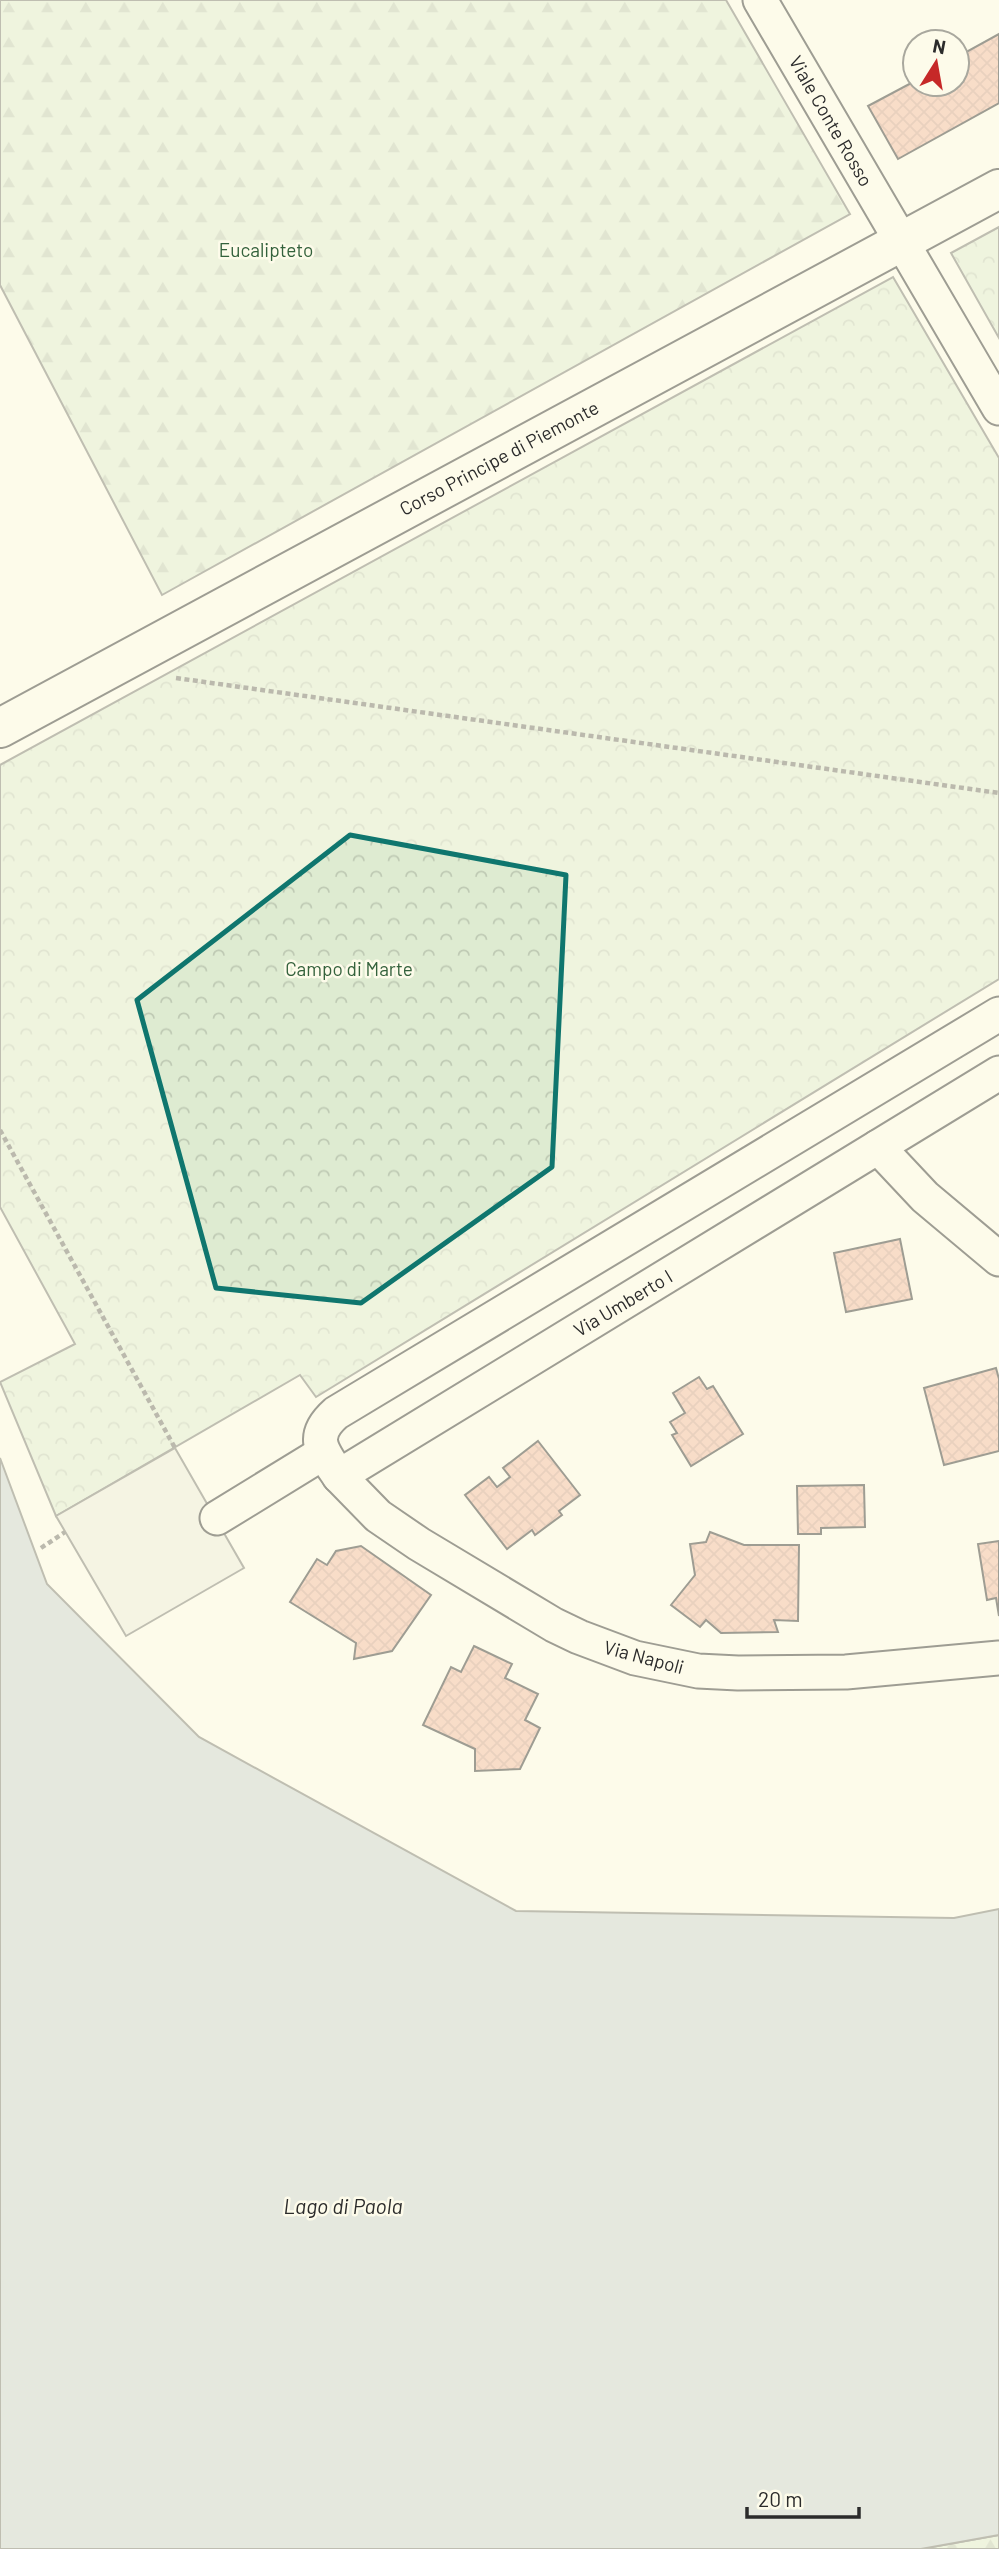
<svg xmlns="http://www.w3.org/2000/svg" width="999" height="2549" font-family="Barlow,sans-serif">
<defs>
<pattern id="forest-firs" width="22" height="20" patternUnits="userSpaceOnUse" patternTransform="scale(1.75)"><rect width="22" height="20" fill="#deebd1"/><path d="M5 1l3.5 6h-7zM16 11l3.5 6h-7z" fill="#bfcab4"/></pattern>
<pattern id="park-crowns" width="20" height="18" patternUnits="userSpaceOnUse" patternTransform="scale(1.75)"><rect width="20" height="18" fill="#deebd1"/><path d="M2 6a3 3 0 1 1 6 0M12 15a3 3 0 1 1 6 0" fill="none" stroke="#bfcab4"/></pattern>
<pattern id="building-cross-hatch" width="8" height="8" patternUnits="userSpaceOnUse" patternTransform="scale(1.75)"><rect width="8" height="8" fill="#f2b8a0"/><path d="M0 0l8 8M0 8l8-8" fill="none" stroke="#d09e8a"/></pattern>
</defs>
<rect width="100%" height="100%" fill="#fdfbea"/>
<g fill="url(#forest-firs)" stroke="#74746e" stroke-width="2">
<path d="M0 0H726L850 214 162 595 0 285Z"/>
<path d="M999 2535V2549H921Z"/>
</g>
<g fill="url(#park-crowns)" stroke="#74746e" stroke-width="2">
<path d="M999 227V338L951 253Z"/>
<path d="M893 277 999 458V979L316 1397 300 1375 56 1516 0 1382 75 1344 0 1207V765Z"/>
</g>
<path fill="#eceadb" stroke="#74746e" stroke-width="2" d="M175 1448 244 1568 126 1636 56 1516Z"/>
<path fill="#c7d0d0" stroke="#74746e" stroke-width="2" d="M0 1458 47 1584 199 1737 516 1911 954 1918 999 1909V2535L921 2549H0Z"/>
<g fill="url(#building-cross-hatch)" stroke="#2b2b2b" stroke-width="2">
<path d="M999 34V103L898 159 868 106 915 81V84H957V57Z"/>
<path d="M900 1239 912 1299 846 1312 834 1253Z"/>
<path d="M996 1368 999 1379V1451L944 1465 924 1388Z"/>
<path d="M699 1377 707 1389 713 1386 743 1434 691 1466 672 1435 677 1433 670 1422 685 1413 673 1393Z"/>
<path d="M538 1441 580 1495 559 1511 562 1515 535 1535 532 1530 507 1549 465 1495 489 1477 497 1487 510 1477 503 1468Z"/>
<path d="M864 1485 865 1527 821 1528V1534H798L797 1486Z"/>
<path d="M710 1532 744 1545H799L798 1621 774 1620 778 1632 721 1633 706 1620 700 1627 671 1605 695 1575 690 1544 706 1542Z"/>
<path d="M999 1541V1616L996 1598 987 1600 978 1544Z"/>
<path d="M361 1546 431 1595 392 1651 354 1659 356 1643 290 1602 317 1559 327 1565 336 1551Z"/>
<path d="M474 1646 512 1664 505 1678 538 1694 525 1720 540 1728 520 1769 475 1771V1749L423 1725 451 1667 461 1672Z"/>
</g>
<g fill="none" stroke-linecap="round" stroke-linejoin="round">
<g stroke="#2b2b2b" stroke-width="37">
<g id="minor">
<path d="M760 0 999 408"/>
<path d="M999 1014 336 1413C309 1437 322 1451 339 1476L999 1073"/>
<path d="M878 1147 925 1197 999 1259"/>
<path d="M339 1476 378 1516 419 1544 554 1625 579 1637 635 1658 698 1671 738 1673 846 1672 999 1658"/>
<path d="M217 1518 323 1453"/>
</g>
</g>
<g stroke="#2b2b2b" stroke-width="42">
<path id="tertiary" d="M0 728 999 189"/>
</g>
<g stroke="#6a6964" stroke-width="4.5" stroke-dasharray="5 3.5" stroke-linecap="butt">
<path d="M176 678 999 793"/>
<path d="M0 1130 175 1448"/>
<path d="M41 1548 65 1532"/>
</g>
<use href="#minor" stroke="#fdfbea" stroke-width="33"/>
<use href="#tertiary" stroke="#fdfbea" stroke-width="38"/>
</g>
<path d="M0 0H999V2549H0ZM350 835 566 875 552 1167 361 1303 216 1288 137 1000Z" fill="#fdfbea" fill-opacity=".55" fill-rule="evenodd"/>
<path fill="none" stroke="#0f766e" stroke-width="5" stroke-linejoin="round" d="M350 835 566 875 552 1167 361 1303 216 1288 137 1000Z"/>
<g text-anchor="middle" stroke-width="5" stroke-linejoin="round" paint-order="stroke">
<g font-size="19" fill="#2b2b2b" stroke="#fdfbea">
<text transform="translate(831 121) rotate(60)" y="7">Viale Conte Rosso</text>
<text transform="translate(499 458) rotate(-28)" y="7">Corso Principe di Piemonte</text>
<text transform="translate(623 1303) rotate(-31)" y="7">Via Umberto I</text>
<text transform="translate(644 1657) rotate(15)" y="7">Via Napoli</text>
</g>
<g font-size="19" fill="#34623c" stroke="#fdfbea">
<text x="266" y="257">Eucalipteto</text>
<text x="349" y="976">Campo di Marte</text>
</g>
<g font-size="21" font-style="italic" fill="#2b2b2b" stroke="#fdfbea">
<text x="343" y="2214">Lago di Paola</text>
</g>
</g>
<g transform="translate(936 63) rotate(11)"><circle r="33" fill="#fdfbea" stroke="#a9a89e" stroke-width="2"/>
<path d="M0-5L12 26L0 18L-12 26Z" fill="#c62828"/>
<text y="-10" font-size="19" font-weight="bold" text-anchor="middle" fill="#2b2b2b">N</text>
</g>
<path d="M747 2507v10h112v-10" fill="none" stroke="#2b2b2b" stroke-width="3.5"/>
<text x="758" y="2507" font-size="21" fill="#2b2b2b" stroke="#fdfbea" stroke-width="5" paint-order="stroke">20 m</text>
</svg>
